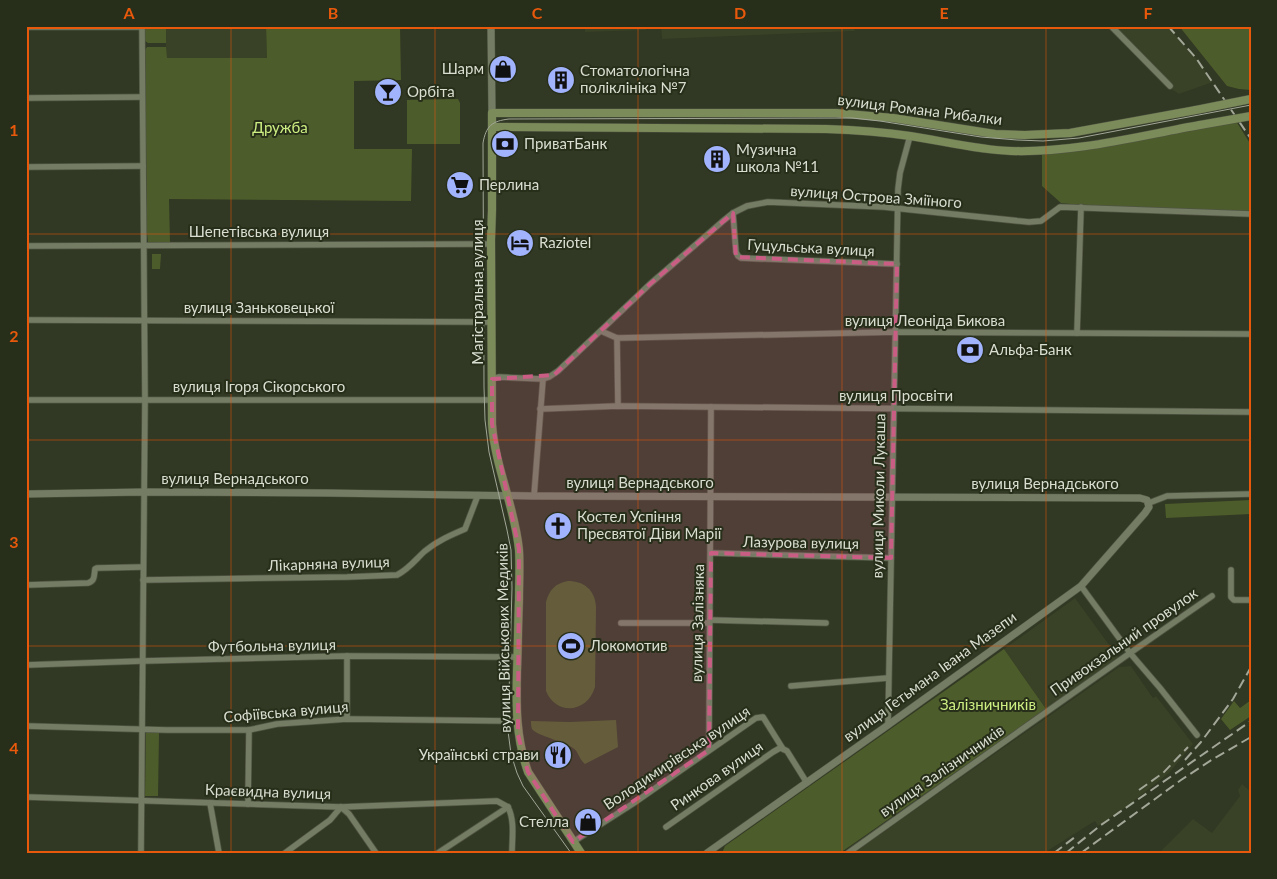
<svg xmlns="http://www.w3.org/2000/svg" width="1277" height="879" font-family="Lato,sans-serif">
<rect width="100%" height="100%" fill="#313823"/>
<g fill="#394126">
<path d="M166 26H266L267 58H166Z"/>
<path d="M585 26H646V30L585 32Z"/>
<path d="M661 26H854L855 31 662 39Z"/>
<path d="M1112 26H1167L1196 58 1213 82 1179 94 1168 87Z"/>
<path d="M1075 598 1118 657 1046 709 1004 649Z"/>
<path d="M1131 666 1153 698 1156 696 1193 744 1169 773 1126 807 1098 826 1095 821 1044 853H853L1119 667Z"/>
<path d="M1242 784 1251 792V853H1159L1193 819 1212 833 1240 796 1238 790Z"/>
</g>
<g fill="#4d5c2b">
<path d="M144 26H166V43H148L145 41Z"/>
<path d="M266 26H400L401 80 354 81V149H412L411 201 169 199 170 243 152 244 148 242 147 233 145 50 147 47H166L167 58H267Z"/>
<path d="M1179 26H1251V90L1239 89 1227 86Z"/>
<path d="M458 99 460 103V144H407V100Z"/>
<path d="M1236 121 1251 145V212L1080 205 1061 203 1042 186V153Z"/>
<path d="M152 254H161L160 269H152Z"/>
<path d="M1251 500V514L1166 518 1165 504Z"/>
<path d="M568 581C584 581 595 590 596 607L595 687C588 712 557 717 546 691V602C549 590 556 583 568 581Z"/>
<path d="M1004 649 1046 709 840 853H722L725 846Z"/>
<path d="M1251 700V716L1230 730 1221 719 1234 701 1240 708Z"/>
<path d="M616 720 618 747 585 764C578 758 579 752 573 748 564 741 537 736 532 729 531 727 531 723 531 721L570 722Z"/>
<path d="M146 731 159 732 158 796H145Z"/>
</g>
<g fill="none" stroke-linecap="round" stroke-linejoin="round">
<g stroke="#4f5442" stroke-width="7">
<g id="minor">
<path d="M1111 26 1170 86"/>
<path d="M26 27H142"/>
<path d="M26 98 142 97"/>
<path d="M26 167 143 166"/>
<path d="M733 213 736 252 738 256 741 258 897 264"/>
<path d="M26 246 491 244"/>
<path d="M26 320 491 322"/>
<path d="M601 331 617 338 896 332 1251 334"/>
<path d="M1077 333 1081 207"/>
<path d="M617 338 618 406"/>
<path d="M492 379 499 377 543 379"/>
<path d="M26 400H492"/>
<path d="M540 409 618 406 1251 412"/>
<path d="M534 496 543 379 549 377 558 371 650 284 723 221 733 213 747 206 768 202 884 207 1029 222 1041 221 1060 207 1251 214"/>
<path d="M1149 503 1167 496 1251 494"/>
<path d="M711 553 891 558"/>
<path d="M1231 570V597L1234 600H1251"/>
<path d="M143 580 347 577 397 575C409 569 416 559 425 551 437 541 451 535 465 529L478 495"/>
<path d="M26 585 88 583C95 581 94 576 95 569L97 568 143 567"/>
<path d="M1081 586 1130 653 1160 688 1197 735"/>
<path d="M710 620 826 623"/>
<path d="M621 623H709"/>
<path d="M26 665 142 661 347 656 518 657"/>
<path d="M791 686 888 678"/>
<path d="M347 719V656"/>
<path d="M888 725 898 189 900 173 910 136"/>
<path d="M26 726 167 730H249L277 724 347 719 517 721"/>
<path d="M709 750C709 636 711 521 711 407"/>
<path d="M26 797 341 807 497 801 508 807"/>
<path d="M210 803 219 853"/>
<path d="M248 804 249 730"/>
<path d="M508 807C515 821 512 838 512 853"/>
<path d="M666 827 773 752 780 748 783 749"/>
<path d="M573 842 634 803 756 718 763 717 783 749 787 751 807 783"/>
<path d="M141 853 145 399 142 26"/>
<path d="M285 853 330 820 341 807 349 814 376 853"/>
<path d="M438 853 508 807"/>
<path d="M848 853C969 767 1090 680 1212 596"/>
</g>
</g>
<g stroke="#4f5442" stroke-width="8">
<g id="tertiary">
<path d="M491 26 492 113"/>
<path d="M26 494 144 492 327 493 534 496 1140 498 1147 500 1149 507 1145 513 1081 586 888 725 707 853"/>
</g>
</g>
<g stroke="#4f5442" stroke-width="9">
<g id="secondary">
<path d="M493 127 826 129C854 130 882 132 910 136 943 141 977 150 1011 151 1075 153 1138 136 1200 125"/>
<path d="M581 853 528 772C516 738 516 707 517 671 518 647 518 623 519 599 519 583 520 566 519 550 515 507 495 467 492 424L491 240 492 210V113H836L893 118 995 134 1025 135 1070 133 1196 110"/>
</g>
</g>
<use href="#minor" stroke="#747c64" stroke-width="5.5"/>
<use href="#tertiary" stroke="#747c64" stroke-width="7"/>
<use href="#secondary" stroke="#7c8b5a" stroke-width="8"/>
<path stroke="#a2a798" stroke-width="1" d="M571 853 523 786 517 773 511 754 508 731 512 588 511 550 507 530 489 452 485 420 484 387 483 143C486 126 492 121 509 119L852 118 880 121 981 137 1017 140 1043 141 1079 138 1251 105"/>
<g stroke="#a2a798" stroke-width="2" stroke-dasharray="10 5" stroke-linecap="butt">
<path d="M1168 26 1196 58 1251 139"/>
<path d="M1185 760 1201 742 1233 699 1251 667"/>
<path d="M1139 790 1163 773 1188 747"/>
<path d="M1054 853 1075 837"/>
<path d="M1066 853 1101 825 1251 721"/>
<path d="M1081 853 1181 780 1213 759 1251 737"/>
</g>
<g stroke="#4f5442" stroke-width="9" stroke-linecap="butt">
<g id="secondary-bridge">
<path d="M1196 110 1251 99"/>
<path d="M1200 125 1251 116"/>
</g>
</g>
<use href="#secondary-bridge" stroke="#7c8b5a" stroke-width="8"/>
</g>
<path fill="#ca5d84" fill-opacity="0.2" stroke="#ca5d84" stroke-width="4" stroke-dasharray="10 6" stroke-linejoin="round" d="M733 213 736 257 897 264 891 558 711 553 709 750 573 842 528 772 518 735 519 549 492 424V379L554 375 650 284Z"/>
<path fill="none" stroke="#e8590c" stroke-width="1" stroke-opacity="0.55" d="M231 26V853M435 26V853M638 26V853M842 26V853M1046 26V853M26 234H1251M26 440H1251M26 646H1251"/>
<defs>
<g id="shop-disc" transform="scale(1.4375)"><circle r="9.5" fill="#a1b3fd" stroke="#272e19"/><path d="M-5-2.5h2.3a2.7 3.5 0 0 1 5.4 0H5L5.5 6h-11ZM-1.5-2.5h3a1.5 2.3 0 0 0-3 0Z" fill="#111"/></g>
<g id="building-disc" transform="scale(1.4375)"><circle r="9.5" fill="#a1b3fd" stroke="#272e19"/><path d="M-4-6H4V6H1V3H-1V6H-4ZM-2.5-4.3h1.7v1.8h-1.7ZM.8-4.3h1.7v1.8H.8ZM-2.5-1h1.7V.8h-1.7ZM.8-1h1.7V.8H.8Z" fill="#111"/></g>
<g id="bar-disc" transform="scale(1.4375)"><circle r="9.5" fill="#a1b3fd" stroke="#272e19"/><path d="M-6-5H6L.8 .8V4.5H3.5V6h-7V4.5H-.8V.8Z" fill="#111"/></g>
<g id="bank-disc" transform="scale(1.4375)"><circle r="9.5" fill="#a1b3fd" stroke="#272e19"/><path d="M-6-4H6V4H-6ZM0-2.3a2.3 2.3 0 1 0 0 4.6a2.3 2.3 0 1 0 0-4.6Z" fill="#111"/></g>
<g id="supermarket-disc" transform="scale(1.4375)"><circle r="9.5" fill="#a1b3fd" stroke="#272e19"/><path d="M-6-5.5h2.5l.6 2H6L4.5 2H-2.5L-4.4-4H-6ZM-1.5 3.2a1.3 1.3 0 1 0 .1 0ZM3 3.2a1.3 1.3 0 1 0 .1 0Z" fill="#111"/></g>
<g id="hotel-disc" transform="scale(1.4375)"><circle r="9.5" fill="#a1b3fd" stroke="#272e19"/><path d="M-6-4.5h1.5V1H6V5H4.5V3h-9V5H-6ZM-4 0a1.8 1.8 0 1 1 3.6 0ZM.5 0V-2.5h3Q6-2.5 6 0Z" fill="#111"/></g>
<g id="church-disc" transform="scale(1.4375)"><circle r="9.5" fill="#a1b3fd" stroke="#272e19"/><path d="M-1.2-6h2.4v3.5h3.3v2.4h-3.3V6h-2.4V-.1h-3.3v-2.4h3.3Z" fill="#111"/></g>
<g id="stadium-disc" transform="scale(1.4375)"><circle r="9.5" fill="#a1b3fd" stroke="#272e19"/><path d="M0-5a6.5 5 0 1 0 0 10a6.5 5 0 1 0 0-10ZM-3.5-1.8h7v3.6h-7Z" fill="#111"/></g>
<g id="restaurant-disc" transform="scale(1.4375)"><circle r="9.5" fill="#a1b3fd" stroke="#272e19"/><path d="M-5-6h1v4h1v-4h1v4h1v-4h1v5L-1.5 .5V6h-2V.5L-5-1ZM5-6V6H3V1.5H1.5Q1.5-4 5-6Z" fill="#111"/></g>
</defs>
<g fill-rule="evenodd">
<use href="#shop-disc" x="503" y="69"/>
<use href="#building-disc" x="561" y="80"/>
<use href="#bar-disc" x="388" y="92"/>
<use href="#bank-disc" x="505" y="144"/>
<use href="#building-disc" x="717" y="159"/>
<use href="#supermarket-disc" x="460" y="185"/>
<use href="#hotel-disc" x="520" y="243"/>
<use href="#bank-disc" x="970" y="350"/>
<use href="#church-disc" x="558" y="526"/>
<use href="#stadium-disc" x="571" y="646"/>
<use href="#restaurant-disc" x="558" y="755"/>
<use href="#shop-disc" x="588" y="822"/>
</g>
<g text-anchor="middle" stroke-width="4" stroke-linejoin="round" paint-order="stroke">
<g font-size="15" fill="#d9ded1" stroke="#272e19" text-anchor="start">
<text x="484" y="74" text-anchor="end">Шарм</text>
<text x="580" y="76">Стоматологічна<tspan x="580" dy="17">поліклініка №7</tspan></text>
<text x="407" y="97">Орбіта</text>
<text x="524" y="149">ПриватБанк</text>
<text x="736" y="155">Музична<tspan x="736" dy="17">школа №11</tspan></text>
<text x="479" y="190">Перлина</text>
<text x="539" y="248">Raziotel</text>
<text x="989" y="355">Альфа-Банк</text>
<text x="577" y="522">Костел Успіння<tspan x="577" dy="17">Пресвятої Діви Марії</tspan></text>
<text x="590" y="651">Локомотив</text>
<text x="539" y="760" text-anchor="end">Українські страви</text>
<text x="569" y="827" text-anchor="end">Стелла</text>
</g>
<g font-size="15" fill="#d9ded1" stroke="#272e19">
<text transform="translate(920 110) rotate(7)" y="5">вулиця Романа Рибалки</text>
<text transform="translate(876 197) rotate(4)" y="5">вулиця Острова Зміїного</text>
<text x="259" y="237">Шепетівська вулиця</text>
<text transform="translate(811 248) rotate(3)" y="5">Гуцульська вулиця</text>
<text transform="translate(478 292) rotate(-90)" y="5">Магістральна вулиця</text>
<text x="259" y="313">вулиця Заньковецької</text>
<text x="925" y="326">вулиця Леоніда Бикова</text>
<text x="259" y="392">вулиця Ігоря Сікорського</text>
<text x="896" y="401">вулиця Просвіти</text>
<text x="235" y="484">вулиця Вернадського</text>
<text x="640" y="488">вулиця Вернадського</text>
<text x="1045" y="489">вулиця Вернадського</text>
<text transform="translate(879 496) rotate(-89)" y="5">вулиця Миколи Лукаша</text>
<text transform="translate(801 543) rotate(1)" y="5">Лазурова вулиця</text>
<text transform="translate(329 564) rotate(-2)" y="5">Лікарняна вулиця</text>
<text transform="translate(698 623) rotate(-89)" y="5">вулиця Залізняка</text>
<text transform="translate(504 638) rotate(-91)" y="5">вулиця Військових Медиків</text>
<text transform="translate(1124 642) rotate(-35)" y="5">Привокзальний провулок</text>
<text transform="translate(272 646) rotate(-1)" y="5">Футбольна вулиця</text>
<text transform="translate(930 677) rotate(-36)" y="5">вулиця Гетьмана Івана Мазепи</text>
<text transform="translate(286 712) rotate(-5)" y="5">Софіївська вулиця</text>
<text transform="translate(677 758) rotate(-34)" y="5">Володимирівська вулиця</text>
<text transform="translate(942 771) rotate(-35)" y="5">вулиця Залізничників</text>
<text transform="translate(717 776) rotate(-35)" y="5">Ринкова вулиця</text>
<text transform="translate(268 792) rotate(2)" y="5">Краєвидна вулиця</text>
</g>
<g font-size="15" fill="#cdee82" stroke="#272e19">
<text x="280" y="133">Дружба</text>
<text x="988" y="710">Залізничників</text>
</g>
</g>
<rect width="1277" height="879" fill="none" stroke="#272e19" stroke-width="55"/>
<rect x="28" y="28" width="1222" height="824" fill="none" stroke="#e8590c" stroke-width="2"/>
<g font-size="16" text-anchor="middle" font-weight="bold" fill="#e8590c">
<text x="129" y="19">A</text>
<text x="333" y="19">B</text>
<text x="537" y="19">C</text>
<text x="740" y="19">D</text>
<text x="944" y="19">E</text>
<text x="1148" y="19">F</text>
<text x="14" y="136">1</text>
<text x="14" y="342">2</text>
<text x="14" y="548">3</text>
<text x="14" y="754">4</text>
</g>
</svg>
